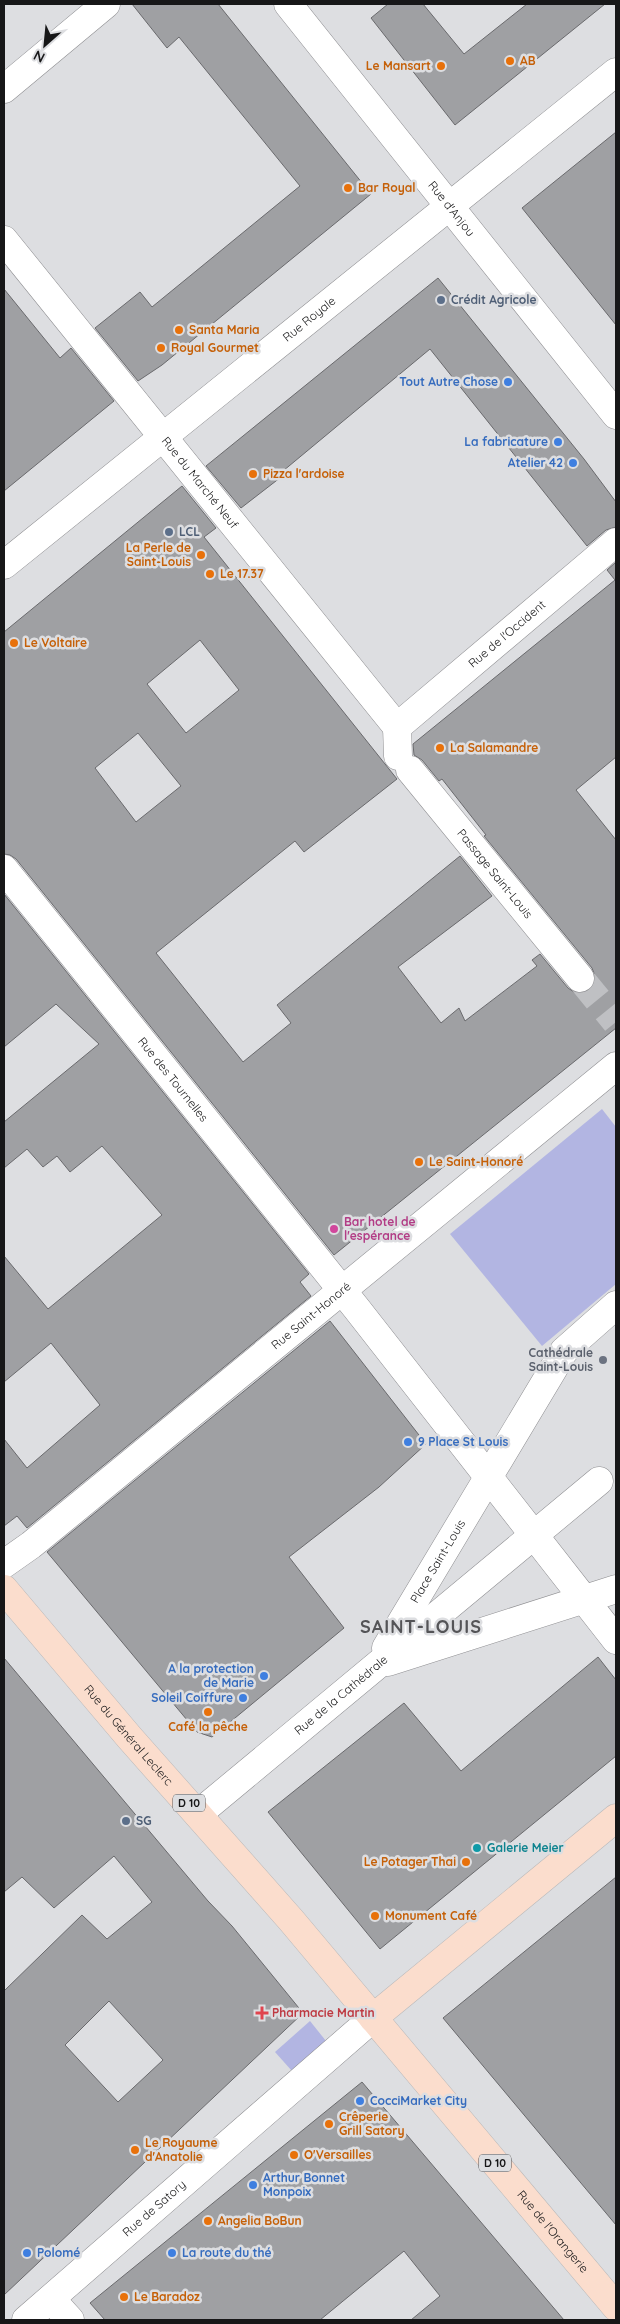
<svg xmlns="http://www.w3.org/2000/svg" width="620" height="2324" font-family="Quicksand,sans-serif">
<rect width="100%" height="100%" fill="#dddee1"/>
<g fill="#b2b5e2">
<path d="M602 1109 616 1127V1284L542 1346 450 1234Z"/>
<path d="M310 2021 326 2041 292 2071 275 2052Z"/>
</g>
<g fill="#9fa0a3" stroke="#6a6a6d" fill-rule="evenodd">
<path d="M132 4H218L371 194 162 365 138 381 95 328 140 292 152 307 300 186 179 37 167 48Z"/>
<path d="M388 4H423L464 54 527 4H605L455 125 371 18Z"/>
<path d="M616 132V325L522 208Z"/>
<path d="M438 278 584 459 616 502V527L606 530 587 546 430 349 283 471 285 474 241 508 206 466Z"/>
<path d="M4 289 60 358 71 348 114 401 4 491Z"/>
<path d="M182 486 216 528 204 537 397 779 304 852 295 841 156 953 243 1062 291 1023 277 1005 460 856 492 896 398 967 441 1023 459 1008 465 1021 537 966 532 960 540 954 568 988 574 992 582 993 590 990 595 983V976L592 968 484 836 486 835 442 779 439 781 422 760 414 755 413 744 615 580 607 570 616 562V757L576 790 616 840V1028L334 1255 16 859 10 855 4 854V632ZM200 640 239 690 186 733 147 684ZM138 733 181 786 136 822 95 768Z"/>
<path d="M4 894 309 1274 300 1282 311 1296 27 1528 17 1516 4 1526V1439L27 1468 100 1405 51 1343 4 1382V1256L48 1309 162 1215 102 1146 70 1172 57 1156 43 1167 27 1149 4 1168V1122L99 1044 56 1004 4 1047Z"/>
<path d="M330 1321 426 1444 379 1487 289 1557 344 1628 212 1737 197 1732 47 1552Z"/>
<path d="M598 1657 616 1680V1756L380 1949 268 1812 404 1703 461 1771Z"/>
<path d="M4 1658 208 1901 232 1926 303 2013 4 2295V1991L82 1915 107 1939 152 1902 114 1856 54 1908 22 1877 4 1892ZM109 2001 163 2060 118 2102 65 2045Z"/>
<path d="M616 1877V2225L443 2018Z"/>
<path d="M362 2082 564 2320H411L440 2296 404 2251 320 2320H105L90 2303Z"/>
</g>
<g fill="none" stroke-linecap="round" stroke-linejoin="round">
<path stroke="#bfc0c3" stroke-width="28" stroke-dasharray="28 14" stroke-linecap="butt" d="M580 978 616 1022"/>
<g stroke="#8e8e91" stroke-width="29">
<g id="minor">
<path id="s1" d="M288 4 616 415"/>
<path d="M4 89 106 4"/>
<path id="s2" d="M4 240 397 727"/>
<path id="s3" d="M4 565 616 72"/>
<path id="s4" d="M397 727 616 542"/>
<path d="M397 727 398 756"/>
<path id="s5" d="M410 770 580 978"/>
<path id="s6" d="M4 869 357 1309 616 1640"/>
<path id="s7" d="M4 1564 31 1545 616 1066"/>
<path id="s8" d="M386 1648 564 1351 616 1305"/>
<path d="M388 1662 616 1589"/>
<path id="s9" d="M198 1814 599 1481"/>
<path d="M51 2299 70 2320"/>
<path id="s10" d="M26 2320 373 2018"/>
</g>
</g>
<g stroke="#b9b9ba" stroke-width="29">
<g id="major">
<path id="s11" d="M4 1589 129 1737 291 1920 616 2307"/>
<path d="M373 2018 616 1818"/>
</g>
</g>
<use href="#minor" stroke="#fff" stroke-width="28"/>
<use href="#major" stroke="#fbddcd" stroke-width="28"/>
</g>
<g fill="#e8710a" stroke="#dddee1" stroke-width="2">
<circle cx="510" cy="61" r="5"/>
<circle cx="441" cy="66" r="5"/>
<circle cx="348" cy="188" r="5"/>
<circle cx="179" cy="330" r="5"/>
<circle cx="161" cy="348" r="5"/>
<circle cx="253" cy="474" r="5"/>
<circle cx="201" cy="555" r="5"/>
<circle cx="210" cy="574" r="5"/>
<circle cx="14" cy="643" r="5"/>
<circle cx="440" cy="748" r="5"/>
<circle cx="419" cy="1162" r="5"/>
<circle cx="208" cy="1712" r="5"/>
<circle cx="466" cy="1862" r="5"/>
<circle cx="375" cy="1916" r="5"/>
<circle cx="329" cy="2124" r="5"/>
<circle cx="135" cy="2150" r="5"/>
<circle cx="294" cy="2155" r="5"/>
<circle cx="208" cy="2221" r="5"/>
<circle cx="124" cy="2297" r="5"/>
</g>
<g fill="#5c6f8a" stroke="#dddee1" stroke-width="2">
<circle cx="441" cy="300" r="5"/>
<circle cx="169" cy="532" r="5"/>
<circle cx="126" cy="1821" r="5"/>
</g>
<g fill="#3f7fe0" stroke="#dddee1" stroke-width="2">
<circle cx="508" cy="382" r="5"/>
<circle cx="558" cy="442" r="5"/>
<circle cx="573" cy="463" r="5"/>
<circle cx="408" cy="1442" r="5"/>
<circle cx="264" cy="1676" r="5"/>
<circle cx="243" cy="1698" r="5"/>
<circle cx="360" cy="2101" r="5"/>
<circle cx="253" cy="2185" r="5"/>
<circle cx="27" cy="2253" r="5"/>
<circle cx="172" cy="2253" r="5"/>
</g>
<circle fill="#d1479c" stroke="#dddee1" stroke-width="2" cx="334" cy="1229" r="5"/>
<circle fill="#6b7280" stroke="#dddee1" stroke-width="2" cx="603" cy="1360" r="5"/>
<circle fill="#0f9aa8" stroke="#dddee1" stroke-width="2" cx="477" cy="1848" r="5"/>
<path fill="#e0444e" stroke="#dddee1" stroke-width="2" d="M259.5 2005.5h5v5h5v5h-5v5h-5v-5h-5v-5h5z"/>
<g text-anchor="middle" stroke-width="5" stroke-linejoin="round" paint-order="stroke">
<g fill="#dddee1" stroke="#525354" stroke-width="1">
<rect x="173" y="1794.5" width="32" height="17" rx="4"/>
<rect x="479" y="2154.5" width="32" height="17" rx="4"/>
</g>
<g font-size="11" font-weight="bold" fill="#171718">
<text x="189" y="1807">D 10</text>
<text x="495" y="2167">D 10</text>
</g>
<g font-size="12" font-weight="bold" fill="#c56008" stroke="#dddee1" text-anchor="start">
<text x="520" y="65">AB</text>
<text x="431" y="70" text-anchor="end">Le Mansart</text>
<text x="358" y="192">Bar Royal</text>
<text x="189" y="334">Santa Maria</text>
<text x="171" y="352">Royal Gourmet</text>
<text x="263" y="478">Pizza l'ardoise</text>
<text x="191" y="552" text-anchor="end">La Perle de<tspan x="191" dy="14">Saint-Louis</tspan></text>
<text x="220" y="578">Le 17.37</text>
<text x="24" y="647">Le Voltaire</text>
<text x="450" y="752">La Salamandre</text>
<text x="429" y="1166">Le Saint-Honoré</text>
<text x="208" y="1731" text-anchor="middle">Café la pêche</text>
<text x="456" y="1866" text-anchor="end">Le Potager Thai</text>
<text x="385" y="1920">Monument Café</text>
<text x="339" y="2121">Crêperie<tspan x="339" dy="14">Grill Satory</tspan></text>
<text x="145" y="2147">Le Royaume<tspan x="145" dy="14">d'Anatolie</tspan></text>
<text x="304" y="2159">O'Versailles</text>
<text x="218" y="2225">Angelia BoBun</text>
<text x="134" y="2301">Le Baradoz</text>
</g>
<g font-size="12" fill="#171718" stroke="#dddee1">
<text dy="4" stroke="none"><textPath href="#s1" startOffset="262">Rue d'Anjou</textPath></text>
<text dy="4" stroke="none"><textPath href="#s3" startOffset="392">Rue Royale</textPath></text>
<text dy="4" stroke="none"><textPath href="#s2" startOffset="312">Rue du Marché Neuf</textPath></text>
<text dy="4" stroke="none"><textPath href="#s4" startOffset="144">Rue de l'Occident</textPath></text>
<text dy="4" stroke="none"><textPath href="#s5" startOffset="134">Passage Saint-Louis</textPath></text>
<text dy="4" stroke="none"><textPath href="#s6" startOffset="270">Rue des Tournelles</textPath></text>
<text dy="4" stroke="none"><textPath href="#s7" startOffset="395">Rue Saint-Honoré</textPath></text>
<text dy="4" stroke="none"><textPath href="#s8" startOffset="101">Place Saint-Louis</textPath></text>
<text dy="4" stroke="none"><textPath href="#s9" startOffset="186">Rue de la Cathédrale</textPath></text>
<text dy="4" stroke="none"><textPath href="#s11" startOffset="192">Rue du Général Leclerc</textPath></text>
<text dy="4" stroke="none"><textPath href="#s10" startOffset="170">Rue de Satory</textPath></text>
<text dy="4" stroke="none"><textPath href="#s11" startOffset="845">Rue de l'Orangerie</textPath></text>
</g>
<g font-size="12" font-weight="bold" fill="#4e5e75" stroke="#dddee1" text-anchor="start">
<text x="451" y="304">Crédit Agricole</text>
<text x="179" y="536">LCL</text>
<text x="136" y="1825">SG</text>
</g>
<g font-size="12" font-weight="bold" fill="#366cbe" stroke="#dddee1" text-anchor="end">
<text x="498" y="386">Tout Autre Chose</text>
<text x="548" y="446">La fabricature</text>
<text x="563" y="467">Atelier 42</text>
<text x="418" y="1446" text-anchor="start">9 Place St Louis</text>
<text x="254" y="1673">A la protection<tspan x="254" dy="14">de Marie</tspan></text>
<text x="233" y="1702">Soleil Coiffure</text>
<text x="370" y="2105" text-anchor="start">CocciMarket City</text>
<text x="263" y="2182" text-anchor="start">Arthur Bonnet<tspan x="263" dy="14">Monpoix</tspan></text>
<text x="37" y="2257" text-anchor="start">Polomé</text>
<text x="182" y="2257" text-anchor="start">La route du thé</text>
</g>
<g font-size="12" font-weight="bold" fill="#b23c85" stroke="#dddee1" text-anchor="start">
<text x="344" y="1226">Bar hotel de<tspan x="344" dy="14">l'espérance</tspan></text>
</g>
<g font-size="12" font-weight="bold" fill="#5b616d" stroke="#dddee1" text-anchor="end">
<text x="593" y="1357">Cathédrale<tspan x="593" dy="14">Saint-Louis</tspan></text>
</g>
<g font-size="12" font-weight="bold" fill="#0d838f" stroke="#dddee1" text-anchor="start">
<text x="487" y="1852">Galerie Meier</text>
</g>
<g font-size="12" font-weight="bold" fill="#be3a42" stroke="#dddee1" text-anchor="start">
<text x="272" y="2017">Pharmacie Martin</text>
</g>
<g font-size="18" font-weight="bold" letter-spacing="1" fill="#545457" stroke="#dddee1">
<text x="421" y="1633">SAINT-LOUIS</text>
</g>
</g>
<rect width="620" height="2324" fill="none" stroke="#171718" stroke-width="10"/>
<g transform="translate(45 45) rotate(207)" stroke="#dddee1" stroke-width="4" paint-order="stroke">
<path d="M0-4L9 19L0 12L-9 19Z" fill="#171718"/>
<text y="-8" font-size="14" font-weight="bold" text-anchor="middle" fill="#171718">N</text>
</g>
</svg>
